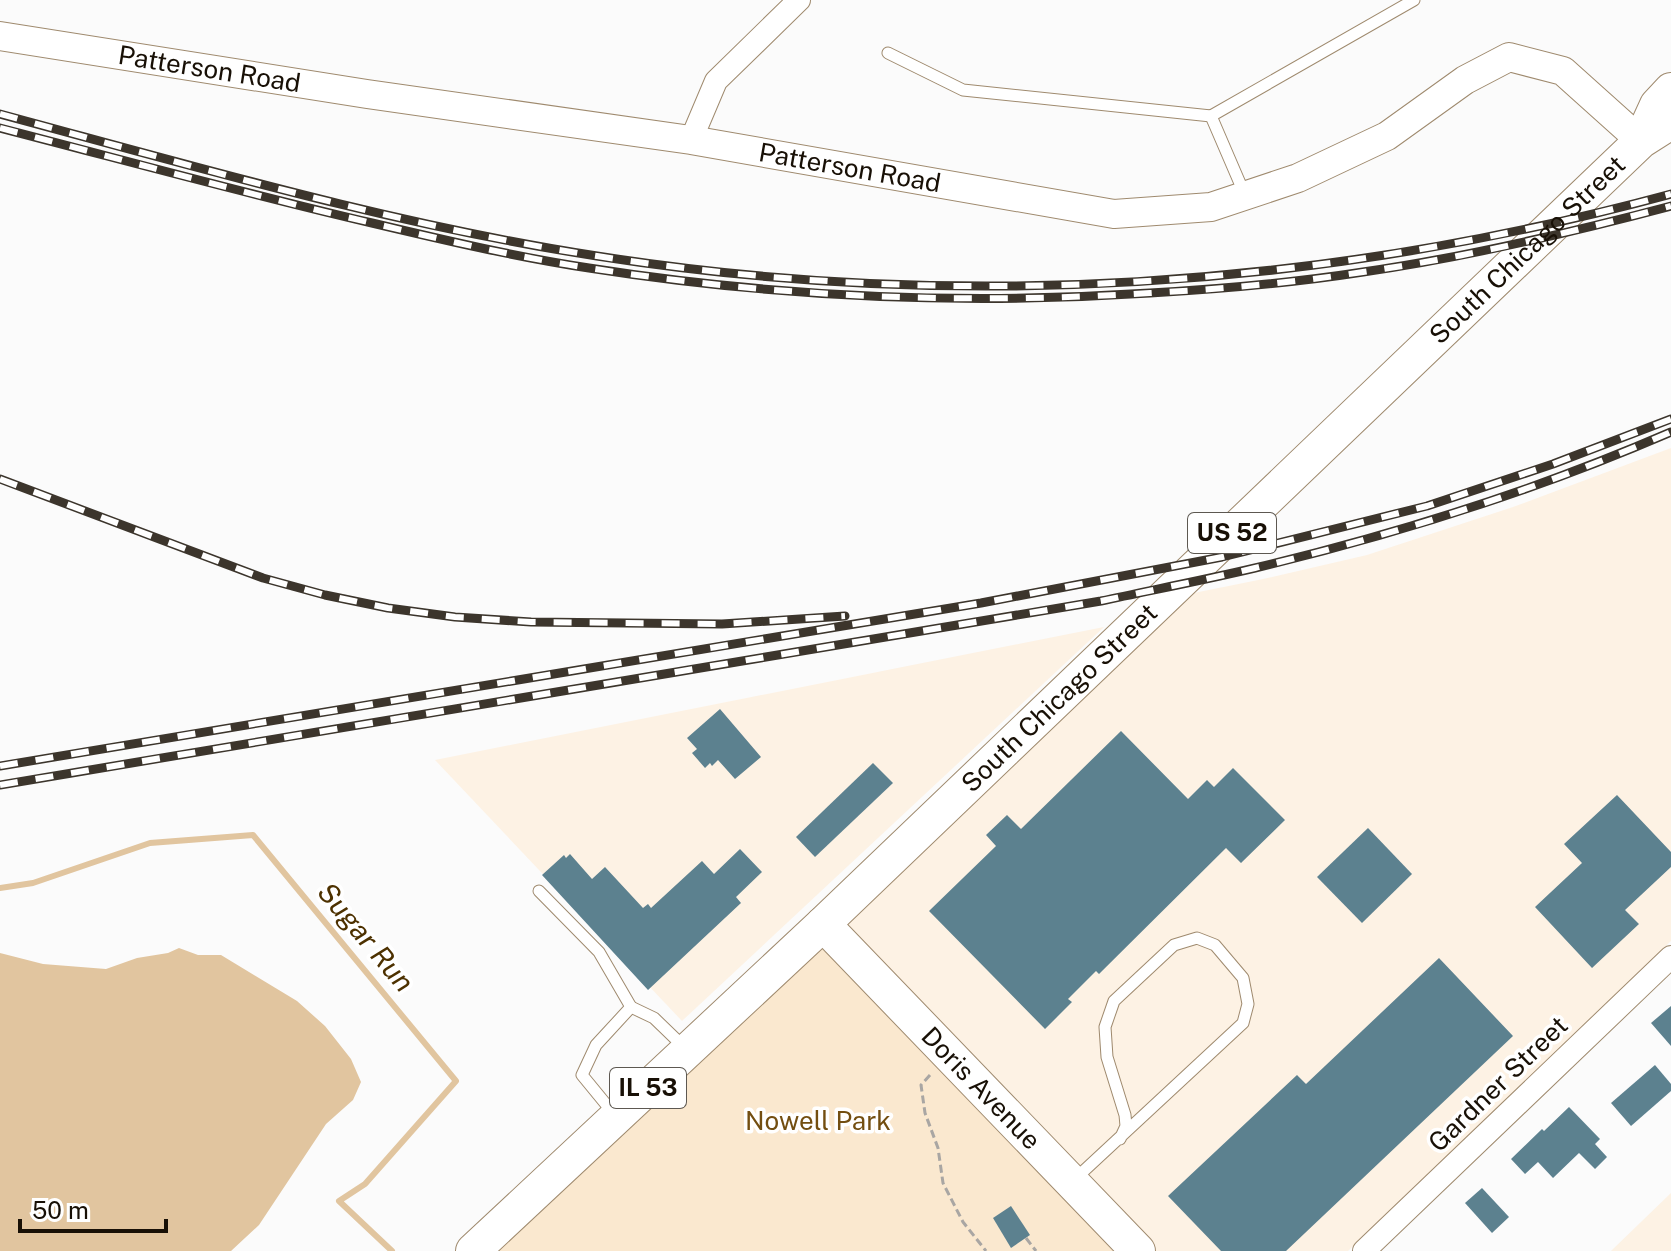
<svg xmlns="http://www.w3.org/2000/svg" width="1671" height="1251" font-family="'Public Sans',sans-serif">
<rect width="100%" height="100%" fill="#fbfbfb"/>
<g fill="#fdf2e4">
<path d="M1671 448V941L1348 1251H1155L838 925 1179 596 1263 579 1367 555 1513 507Z"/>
<path d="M1104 627 682 1021 435 760Z"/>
<path d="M1671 1193V1251H1611Z"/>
</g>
<path fill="#fae8cf" d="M823 938 1124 1251H489Z"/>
<path fill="#e1c59f" d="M179 948 198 955H221L297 1001 325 1026 351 1059 361 1082 353 1100 326 1124 259 1225 231 1251H0V953L43 964 106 969 137 958 168 953Z"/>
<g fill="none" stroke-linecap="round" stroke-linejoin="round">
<path stroke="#e1c59f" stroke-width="6" d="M0 888 33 883 150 843 253 835 456 1081 365 1184 339 1201 392 1251"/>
</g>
<g fill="#5c818f">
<path d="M720 709 761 757 735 779 718 760 712 766 710 763 705 768 692 753 697 749 687 738Z"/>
<path d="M1121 731 1188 799 1207 780 1214 787 1233 768 1285 820 1241 863 1226 848 1099 974 1096 971 1068 999 1072 1002 1045 1029 929 911 996 846 986 835 1007 815 1021 829Z"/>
<path d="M873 763 893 783 815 857 796 837Z"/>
<path d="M1617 795 1671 852V867L1625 910 1639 924 1592 968 1535 907 1582 863 1564 844Z"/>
<path d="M1368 828 1412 874 1362 923 1317 877Z"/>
<path d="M740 849 762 872 736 897 741 903 648 990 542 875 564 855 566 858 570 854 592 879 605 867 643 908 648 904 651 908 702 861 714 874Z"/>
<path d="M1439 958 1513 1036 1286 1251H1221L1168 1196 1297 1075 1306 1084Z"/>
<path d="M1671 1006V1046L1651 1023Z"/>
<path d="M1655 1065 1671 1084V1091L1631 1126 1611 1103Z"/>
<path d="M1569 1107 1600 1139 1595 1144 1607 1157 1595 1169 1579 1153 1553 1178 1538 1162 1525 1174 1511 1159 1542 1129 1544 1131Z"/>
<path d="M1482 1188 1509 1217 1492 1233 1465 1203Z"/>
<path d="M1011 1206 1030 1235 1011 1248 993 1218Z"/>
</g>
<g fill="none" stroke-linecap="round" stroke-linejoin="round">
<g stroke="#9f8a6e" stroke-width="13">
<g id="service">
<path d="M888 53 963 90 1211 116"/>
<path d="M1245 195 1211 116 1414 0"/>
<path d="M539 891 599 952 631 1007"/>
<path d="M614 1114 582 1075 596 1045 631 1007 654 1018 685 1048"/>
<path d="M1075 1179 1243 1023 1248 1004 1243 978 1215 945 1197 938 1174 945 1114 1001 1105 1027 1107 1057 1125 1115 1126 1126 1120 1139"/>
</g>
</g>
<g stroke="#9f8a6e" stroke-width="24">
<g id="minor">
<path d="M691 140 716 81 799 0"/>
<path d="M1364 1251 1671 957"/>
</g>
</g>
<g stroke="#9f8a6e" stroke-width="30">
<g id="tertiary">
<path id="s1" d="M0 36 367 94 691 140 1114 214 1211 207 1298 178 1387 136 1465 80 1509 57 1563 71 1641 141"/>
</g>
</g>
<g stroke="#9f8a6e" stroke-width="36">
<g id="primary">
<path d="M1641 140 1657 105 1671 90"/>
<path id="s2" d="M823 924 1138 1251"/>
<path id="s3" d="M473 1251 823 924 1641 141 1671 122"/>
</g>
</g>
<g stroke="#a9a6a3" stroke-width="3" stroke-dasharray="8 4" stroke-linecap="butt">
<path d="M930 1075 921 1085 925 1113 938 1148 943 1183 963 1222 986 1251"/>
<path d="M1026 1238 1036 1251"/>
</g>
<use href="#service" stroke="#fff" stroke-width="11"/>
<use href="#minor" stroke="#fff" stroke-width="22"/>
<use href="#tertiary" stroke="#fff" stroke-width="28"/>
<use href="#primary" stroke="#fff" stroke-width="34"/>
<g stroke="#3c352c" stroke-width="9">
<g id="rail">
<path d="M0 114C197 167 395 225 597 256 957 312 1320 289 1671 194"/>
<path d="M0 128C124 160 247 194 372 223 444 240 516 257 589 268 775 297 963 305 1150 293 1221 289 1292 283 1363 272 1467 257 1569 233 1671 206"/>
<path d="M0 479 263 578 325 595 388 608 455 617 531 622 722 624 845 616"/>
<path d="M0 766 981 603 1222 557 1427 506 1553 464 1671 419"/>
<path d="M0 785 1101 601C1152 590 1204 580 1255 568 1397 534 1537 490 1671 432"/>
</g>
</g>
<use href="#rail" stroke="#fff" stroke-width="6" stroke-dasharray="18" stroke-linecap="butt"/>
</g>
<g text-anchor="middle" stroke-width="7" stroke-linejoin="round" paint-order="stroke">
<g fill="#fff" stroke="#5d5851" stroke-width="2">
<rect x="1188" y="513" width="88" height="40" rx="6"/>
<rect x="610" y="1068" width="76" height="40" rx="6"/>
</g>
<g font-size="24" font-weight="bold" fill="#181006">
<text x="1232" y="541">US 52</text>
<text x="648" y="1096">IL 53</text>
</g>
<g font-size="26" fill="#181006" stroke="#fff">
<text dy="9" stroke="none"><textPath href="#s1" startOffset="212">Patterson Road</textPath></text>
<text dy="9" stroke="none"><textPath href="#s1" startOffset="860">Patterson Road</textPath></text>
<text dy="9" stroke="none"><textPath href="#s3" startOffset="1454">South Chicago Street</textPath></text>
<text dy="9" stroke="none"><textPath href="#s3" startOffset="806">South Chicago Street</textPath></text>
<text transform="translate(1498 1084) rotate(-44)" y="9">Gardner Street</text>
<text dy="9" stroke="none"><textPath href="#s2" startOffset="228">Doris Avenue</textPath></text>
</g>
<g font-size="26" fill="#734e10" stroke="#fff">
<text x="818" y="1130">Nowell Park</text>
</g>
<g font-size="28" font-style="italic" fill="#4d3100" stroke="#fff">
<text transform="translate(366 937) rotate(50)" y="10">Sugar Run</text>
</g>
</g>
<path d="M20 1219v12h146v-12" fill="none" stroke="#181006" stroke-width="4"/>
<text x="32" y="1219" font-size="24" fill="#181006" stroke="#ffffff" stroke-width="6" paint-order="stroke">50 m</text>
</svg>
